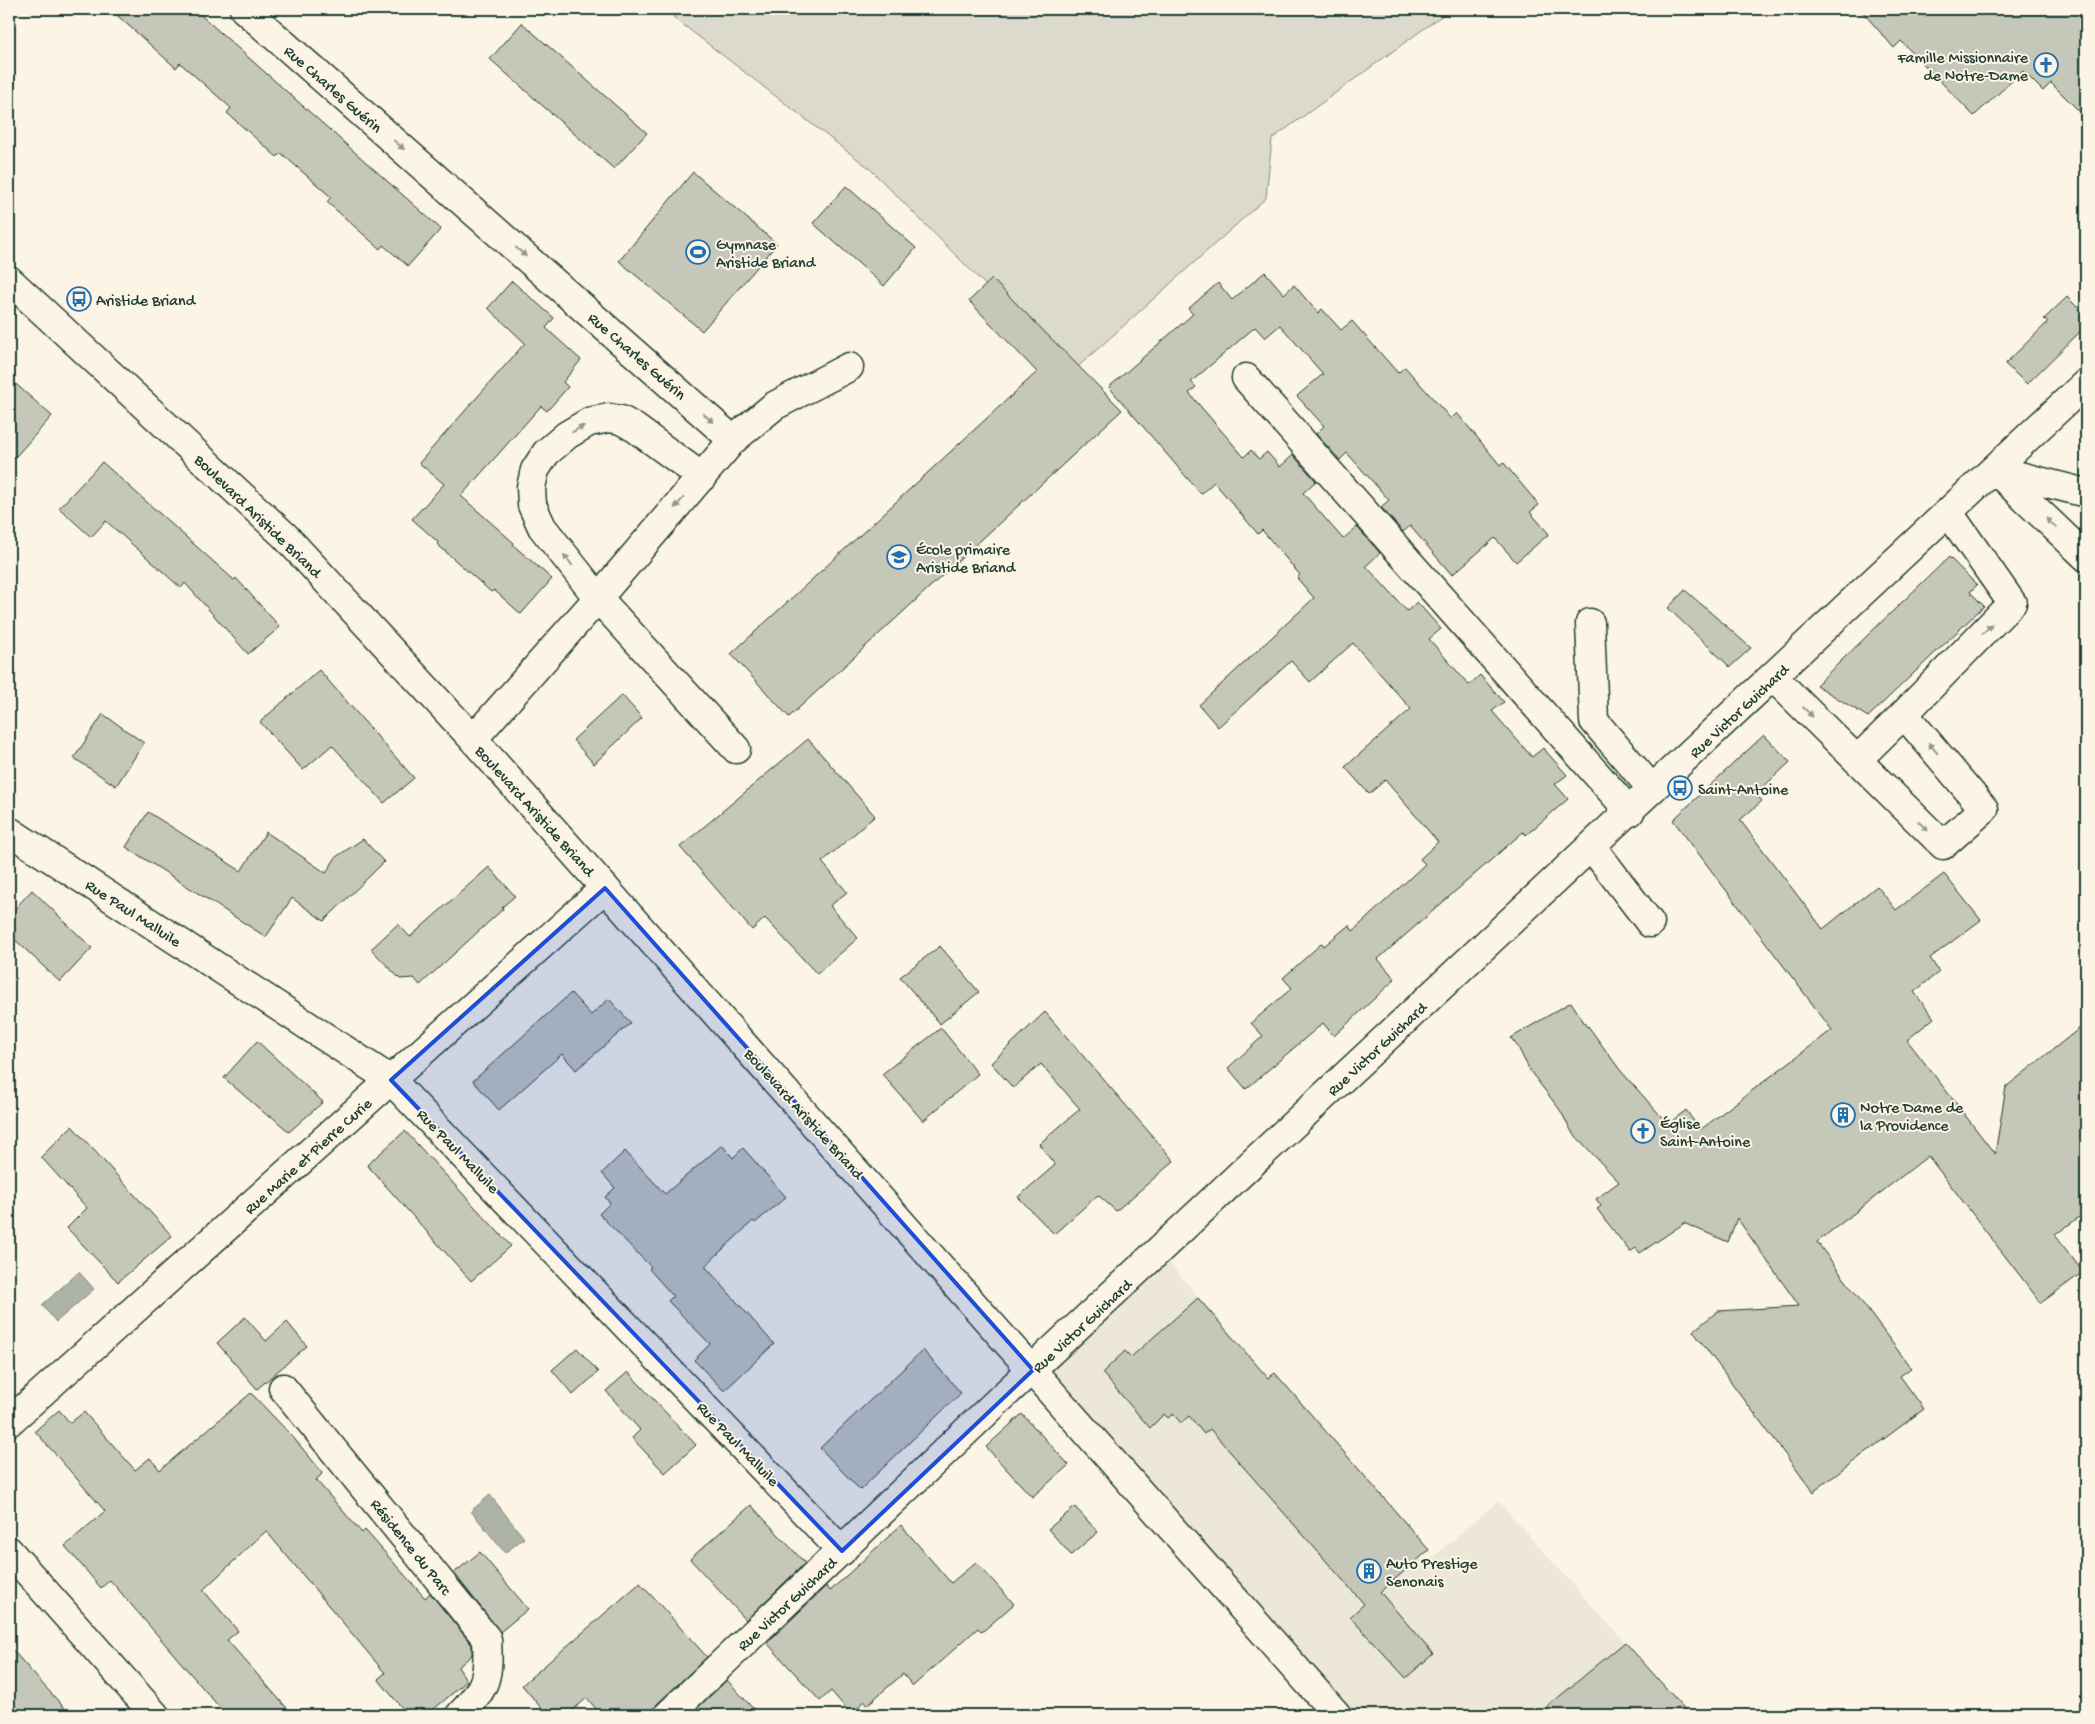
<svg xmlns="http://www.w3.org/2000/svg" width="2095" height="1724" font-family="'Gochi Hand',sans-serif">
<rect width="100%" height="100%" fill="#fcf5e5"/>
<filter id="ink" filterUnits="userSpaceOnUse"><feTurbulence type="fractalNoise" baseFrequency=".02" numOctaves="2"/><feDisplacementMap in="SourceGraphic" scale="10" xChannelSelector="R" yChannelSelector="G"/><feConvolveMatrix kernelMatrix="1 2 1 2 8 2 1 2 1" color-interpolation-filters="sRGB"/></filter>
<g filter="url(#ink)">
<path fill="#ece7d8" d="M1162 1254 1426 1563 1498 1501 1690 1715H1350L1042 1365Z"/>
<path fill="#dcdacc" stroke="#7e8c80" d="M679 9H1451L1272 139 1266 198 1072 372 869 168 673 17Z"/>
<g fill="#aeb3a7" stroke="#758479">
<path d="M79 1272 94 1289 56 1322 42 1305Z"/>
<path d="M490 1495 524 1538 505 1553 471 1511Z"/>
</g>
<g fill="#c5c7b9" stroke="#1f3d34">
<path d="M110 9H194L441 229 408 266 383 245 380 249 327 202 331 197 281 153 277 157 227 113 231 108 180 63 176 68Z"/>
<path d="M1860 9H2086V118L2051 83 2043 91 2023 71 1974 116 1901 41 1894 48Z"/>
<path d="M522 23 647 133 614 169 490 59Z"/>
<path d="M693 172 777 244 702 331 619 261Z"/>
<path d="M846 186 916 248 884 286 813 223Z"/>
<path d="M1265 272 1284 294 1294 285 1318 313 1322 309 1341 330 1352 321 1398 373 1405 367 1451 419 1457 413 1500 465 1503 462 1539 505 1530 512 1549 534 1516 562 1495 538 1452 575 1410 526 1403 532 1381 507 1389 500 1347 453 1340 460 1316 434 1324 426 1297 396 1323 374 1280 325 1265 338 1255 327 1191 382 1196 387 1189 393 1244 457 1251 450 1259 459 1267 452 1280 467 1293 455 1316 481 1303 493 1343 539 1357 527 1380 553 1366 566 1407 611 1417 602 1441 629 1429 639 1469 685 1480 675 1504 702 1492 711 1532 757 1543 748 1567 775 1555 784 1568 799 1526 835 1523 832 1378 959 1395 979 1359 1013 1334 1036 1323 1023 1246 1089 1228 1068 1263 1036 1251 1023 1292 988 1283 978 1322 943 1324 946 1349 925 1353 931 1425 864 1420 859 1438 842 1385 780 1369 794 1345 767 1411 709 1353 643 1310 682 1291 661 1218 727 1199 705 1314 598 1297 578 1300 575 1262 530 1258 534 1214 482 1201 494 1109 387 1193 314 1188 309 1218 283 1232 300Z"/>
<path d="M992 279 1122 410 789 717 731 654 1037 372 969 301Z"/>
<path d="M512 281 554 318 546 328 581 360 563 382 568 387 547 411 541 406 461 496 514 543 513 545 552 579 521 614 494 590 491 592 437 544 438 542 412 519 444 484 419 463 525 343 488 308Z"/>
<path d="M2067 297 2086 316V326L2027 384 2005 364 2048 322 2044 319Z"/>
<path d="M9 378 52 416 9 464Z"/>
<path d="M102 462 234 580 236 578 280 627 248 654 185 583 181 588 106 521 91 537 59 508Z"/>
<path d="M1949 557 1977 585 1970 592 1984 606 1868 717 1816 685Z"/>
<path d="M1685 590 1751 648 1730 667 1668 608Z"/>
<path d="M319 670 414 778 384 803 332 745 303 770 260 722Z"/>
<path d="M622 695 642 718 594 764 573 740Z"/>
<path d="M103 714 144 743 116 786 74 758Z"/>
<path d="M1764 735 1790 762 1756 794 1762 801 1740 820 1823 929 1877 886 1896 910 1944 874 1981 920 1930 958 1939 972 1914 992 1934 1018 1907 1040 1995 1154 2006 1087 2086 1023V1212L2055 1235 2083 1272 2041 1303 1928 1156 1817 1242 1911 1368 1900 1376 1924 1409 1813 1492 1693 1331 1718 1311 1799 1306 1737 1218 1728 1242 1686 1224V1222L1640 1253 1636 1248 1630 1252 1597 1209 1601 1206 1596 1199 1619 1182 1572 1132 1560 1110 1530 1071 1518 1047 1511 1038 1571 1002 1587 1027 1588 1026 1620 1070 1668 1124 1686 1110 1700 1130 1832 1030 1673 820Z"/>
<path d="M808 739 875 816 822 862 847 892 830 906 858 938 817 974 765 918 752 930 680 847Z"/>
<path d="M148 812 241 871 266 832 326 873 336 857 363 839 384 862 324 921 292 898 266 937 126 847Z"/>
<path d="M489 867 515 896 502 907 503 909 420 985 414 978 400 979 371 949 398 924 410 937Z"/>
<path d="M32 890 92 948 60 982 9 934V915Z"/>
<path d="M940 946 979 992 940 1024 900 977Z"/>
<path d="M571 993 591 1015 609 999 631 1023 576 1070 562 1054 499 1110 473 1081Z"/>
<path d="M1045 1012 1174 1161 1116 1211 1098 1195 1054 1234 1018 1197 1055 1165 1039 1144 1080 1109 1041 1064 1013 1088 991 1063Z"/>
<path d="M941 1028 978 1074 923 1121 882 1074Z"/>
<path d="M257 1041 323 1102 289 1132 270 1115 269 1117 224 1078Z"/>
<path d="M72 1126 172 1236 118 1282 67 1228 87 1208 41 1157Z"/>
<path d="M405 1131 511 1246 471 1281 367 1165Z"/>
<path d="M722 1145 733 1158 743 1148 786 1197 755 1223 753 1221 705 1266 774 1344 724 1391 694 1360 710 1344 668 1301 673 1296 649 1269 651 1267 599 1214 610 1203 605 1197 615 1188 602 1173 625 1151 665 1194Z"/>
<path d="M1198 1298 1268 1378 1275 1373 1429 1550 1380 1592 1433 1654 1406 1678 1350 1617 1364 1604 1210 1429 1204 1434 1189 1416 1181 1423 1173 1414 1168 1418 1164 1414 1150 1428 1102 1373 1125 1351 1131 1357Z"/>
<path d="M245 1317 266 1341 287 1322 307 1346 257 1389 217 1343Z"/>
<path d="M577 1348 598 1372 573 1395 552 1370Z"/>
<path d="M923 1350 961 1393 860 1490 820 1448Z"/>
<path d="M628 1372 696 1445 665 1473 632 1438 640 1430 606 1391Z"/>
<path d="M251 1393 291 1435 323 1473 316 1480 362 1533 365 1530 425 1598 430 1593 472 1645V1655L458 1667 467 1681 427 1715H408L378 1679 385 1673 266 1531 203 1590 238 1631 227 1640 293 1715H226L110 1580 101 1588 65 1546 105 1511 35 1431 59 1410 70 1423 84 1412 135 1470 150 1458 160 1470Z"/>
<path d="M1022 1414 1069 1465 1032 1497 986 1447Z"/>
<path d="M751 1505 805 1563 746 1620 690 1559Z"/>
<path d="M1075 1507 1098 1532 1071 1555 1048 1529Z"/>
<path d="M901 1525 951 1583 976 1562 1014 1604 982 1632 978 1628 913 1686 903 1674 867 1705 865 1701 851 1714 831 1691 820 1701 767 1643 826 1586 830 1591Z"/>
<path d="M480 1552 528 1609 500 1632 454 1573Z"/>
<path d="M640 1583 707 1657 657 1704 653 1715H601L587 1698 567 1715H547L522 1685Z"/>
<path d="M1625 1642 1690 1715H1537Z"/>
<path d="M9 1646 39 1680 71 1715H9Z"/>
<path d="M727 1680 759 1715H690Z"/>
</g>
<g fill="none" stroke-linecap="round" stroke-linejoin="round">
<g stroke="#1f3d34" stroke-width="31">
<g id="minor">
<path d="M244 9 733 440"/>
<path d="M1246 378 1630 812"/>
<path d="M1995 470 2086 557"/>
<path d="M1996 470 2086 493"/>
<path d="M702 477 635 428 621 420 609 418 589 422 567 435 546 453 535 470 531 487 532 505 542 527 598 598 736 749"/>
<path d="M1590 623 1594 721 1652 789"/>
<path d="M1773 677 1943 845 1984 809 1904 714 2012 603 1949 513"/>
<path d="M473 739 598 598 733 440 774 406 849 367"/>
<path d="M1857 760 1904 714"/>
<path d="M9 831 391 1080 842 1551"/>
<path d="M1592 847 1650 923"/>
<path d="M283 1388 487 1639C489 1677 487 1687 460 1715"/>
<path d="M9 1422 605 888"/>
<path d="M9 1551 155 1715"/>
</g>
</g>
<g stroke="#1f3d34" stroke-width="31">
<g id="major">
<path d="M9 280 285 536 473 739 1337 1715"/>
<path d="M668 1715 1000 1399 2086 383"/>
</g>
</g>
<use href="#minor" stroke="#fcf5e5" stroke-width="28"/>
<use href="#major" stroke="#fcf5e5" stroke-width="28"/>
</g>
<defs><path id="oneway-solid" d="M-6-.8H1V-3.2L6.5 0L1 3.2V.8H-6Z" transform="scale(1.25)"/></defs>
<g fill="#8e998c">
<use href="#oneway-solid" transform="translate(399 145) rotate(41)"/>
<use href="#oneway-solid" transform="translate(521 252) rotate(41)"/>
<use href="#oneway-solid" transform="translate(708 418) rotate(41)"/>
<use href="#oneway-solid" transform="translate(578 429) rotate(-29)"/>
<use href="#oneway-solid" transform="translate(679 503) rotate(131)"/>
<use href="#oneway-solid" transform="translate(2051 523) rotate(-136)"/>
<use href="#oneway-solid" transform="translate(568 560) rotate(-129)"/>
<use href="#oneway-solid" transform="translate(1987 629) rotate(-46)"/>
<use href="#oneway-solid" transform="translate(1808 712) rotate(44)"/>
<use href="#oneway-solid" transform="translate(1933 748) rotate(-130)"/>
<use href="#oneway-solid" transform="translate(1923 826) rotate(45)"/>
</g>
</g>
<path fill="#1d4ed8" fill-opacity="0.2" stroke="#1d4ed8" stroke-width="4" stroke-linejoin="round" d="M605 888 1033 1370 842 1551 391 1080Z"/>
<defs>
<g id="church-ring" transform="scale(1.25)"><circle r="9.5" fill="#fcf5e5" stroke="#1f6fb2" stroke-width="1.5"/><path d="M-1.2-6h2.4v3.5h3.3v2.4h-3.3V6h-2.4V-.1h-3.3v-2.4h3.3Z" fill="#1f6fb2"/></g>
<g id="stadium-ring" transform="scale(1.25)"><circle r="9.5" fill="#fcf5e5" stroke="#1f6fb2" stroke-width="1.5"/><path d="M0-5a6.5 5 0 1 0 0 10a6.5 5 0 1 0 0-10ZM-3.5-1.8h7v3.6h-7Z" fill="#1f6fb2"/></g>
<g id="bus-ring" transform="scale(1.25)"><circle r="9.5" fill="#fcf5e5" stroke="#1f6fb2" stroke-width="1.5"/><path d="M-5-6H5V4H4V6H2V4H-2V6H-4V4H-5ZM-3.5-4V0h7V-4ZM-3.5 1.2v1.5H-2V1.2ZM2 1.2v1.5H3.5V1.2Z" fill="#1f6fb2"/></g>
<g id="school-ring" transform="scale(1.25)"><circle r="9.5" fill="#fcf5e5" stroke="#1f6fb2" stroke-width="1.5"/><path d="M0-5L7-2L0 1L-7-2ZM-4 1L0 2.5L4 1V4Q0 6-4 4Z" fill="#1f6fb2"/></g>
<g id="building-ring" transform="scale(1.25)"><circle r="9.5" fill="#fcf5e5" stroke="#1f6fb2" stroke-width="1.5"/><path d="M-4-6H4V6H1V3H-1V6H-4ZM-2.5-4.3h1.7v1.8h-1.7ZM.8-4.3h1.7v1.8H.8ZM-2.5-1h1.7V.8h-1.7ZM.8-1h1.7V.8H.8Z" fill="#1f6fb2"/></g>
</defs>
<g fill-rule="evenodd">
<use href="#church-ring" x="2046" y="65"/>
<use href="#stadium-ring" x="698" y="252"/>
<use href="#bus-ring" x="79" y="299"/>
<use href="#school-ring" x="899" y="557"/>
<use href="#bus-ring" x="1680" y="788"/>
<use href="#building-ring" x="1843" y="1115"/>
<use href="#church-ring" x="1643" y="1131"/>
<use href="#building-ring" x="1369" y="1571"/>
</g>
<g text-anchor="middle" stroke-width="4" stroke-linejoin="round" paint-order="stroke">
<g font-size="16" fill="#1f3d34" stroke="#fcf5e5" text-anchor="start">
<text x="2028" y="62" text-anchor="end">Famille Missionnaire<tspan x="2028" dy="18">de Notre-Dame</tspan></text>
<text x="716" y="249">Gymnase<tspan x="716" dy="18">Aristide Briand</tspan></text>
<text x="96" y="305">Aristide Briand</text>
<text x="916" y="554">École primaire<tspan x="916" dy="18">Aristide Briand</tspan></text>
<text x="1698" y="794">Saint-Antoine</text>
<text x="1860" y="1112">Notre Dame de<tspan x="1860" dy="18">la Providence</tspan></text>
<text x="1660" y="1128">Église<tspan x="1660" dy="18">Saint-Antoine</tspan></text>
<text x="1386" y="1568">Auto Prestige<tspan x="1386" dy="18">Senonais</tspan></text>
</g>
<g font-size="16" fill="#1f3d34" stroke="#fcf5e5">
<text transform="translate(334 88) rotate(41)" y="6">Rue Charles Guérin</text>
<text transform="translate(638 355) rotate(41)" y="6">Rue Charles Guérin</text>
<text transform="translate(259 515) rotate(44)" y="6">Boulevard Aristide Briand</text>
<text transform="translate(1738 710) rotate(-43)" y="6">Rue Victor Guichard</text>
<text transform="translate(536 810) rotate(48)" y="6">Boulevard Aristide Briand</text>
<text transform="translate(134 912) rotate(33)" y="6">Rue Paul Malluile</text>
<text transform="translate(1376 1048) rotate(-43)" y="6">Rue Victor Guichard</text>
<text transform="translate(805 1113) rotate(48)" y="6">Boulevard Aristide Briand</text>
<text transform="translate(459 1150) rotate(46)" y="6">Rue Paul Malluile</text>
<text transform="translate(307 1155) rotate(-42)" y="6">Rue Marie et Pierre Curie</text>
<text transform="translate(1081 1325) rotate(-43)" y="6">Rue Victor Guichard</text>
<text transform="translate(739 1443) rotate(46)" y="6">Rue Paul Malluile</text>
<text transform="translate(412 1546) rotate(51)" y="6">Résidence du Parc</text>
<text transform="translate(786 1603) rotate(-43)" y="6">Rue Victor Guichard</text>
</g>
</g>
<rect width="2095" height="1724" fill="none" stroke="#fcf5e5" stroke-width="30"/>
<rect x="15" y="15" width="2065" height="1694" fill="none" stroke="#1f3d34" stroke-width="2" filter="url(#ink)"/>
</svg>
